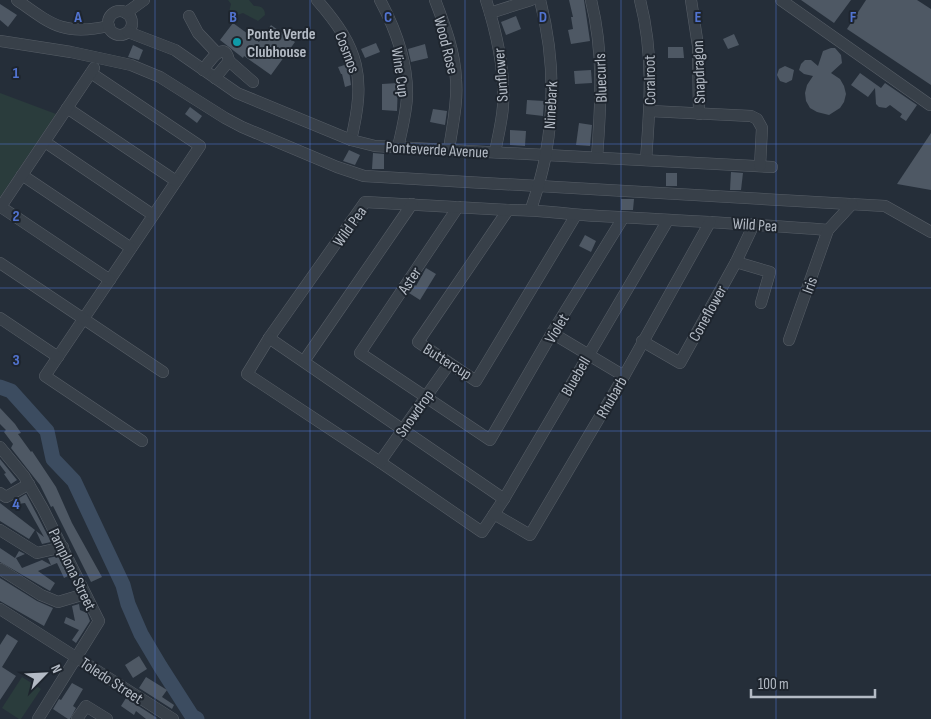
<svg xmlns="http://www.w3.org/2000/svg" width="931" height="719" font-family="'Sofia Sans Condensed',sans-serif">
<rect width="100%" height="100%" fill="#252e39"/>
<g fill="#2a3c3c">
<path d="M228 0H249L254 6C260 6 265 7 265 15L258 21 243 13C238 14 234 19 229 12L231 4Z"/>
<path d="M0 93 56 114 0 197Z"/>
<path d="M22 677 41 689 21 719H19L2 708Z"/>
</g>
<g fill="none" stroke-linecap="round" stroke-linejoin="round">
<path stroke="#3c4c60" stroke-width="15" d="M0 387 11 391 47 431 53 459 74 481 123 585 128 604 141 634 160 666 192 716 197 719"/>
</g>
<g fill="#4e5864">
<path d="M569 0H584L590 41 571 44 568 30 573 29 571 17H573Z"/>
<path d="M801 0H851L834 23Z"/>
<path d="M866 0H917L931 9V85L847 29Z"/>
<path d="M0 4 17 15 8 27 0 20Z"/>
<path d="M516 16 521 29 506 35 501 22Z"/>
<path d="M233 23 259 42 271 25 295 42 271 75 244 56 243 58 220 40Z"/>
<path d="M734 34 739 45 728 49 723 39Z"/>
<path d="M376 43 380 52 365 58 361 49Z"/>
<path d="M425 44 428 58 411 62 408 49Z"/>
<path d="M133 45 143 50 139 60 128 57Z"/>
<path d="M668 47H683L684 58H668Z"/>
<path d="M831 48H835L841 55 842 63 831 73 840 79 844 86 846 94 844 102 840 108 829 115 817 112 810 108 806 101 805 93 807 85 813 76 804 74 799 70 801 64 805 60H811L818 66 823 51Z"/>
<path d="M348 64 351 85 345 87 342 74H341L338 67Z"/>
<path d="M785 66 794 70 792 80 786 83 780 81 777 75 779 69Z"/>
<path d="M591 70 592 83 575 84 574 71Z"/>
<path d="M860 73 881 88 885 83 917 105 906 121 900 117 902 114 890 105 886 108 879 107 876 104 875 88 868 97 851 85Z"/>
<path d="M398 83 397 111 382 110V84Z"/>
<path d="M527 100 544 101 543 116 526 114Z"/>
<path d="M190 107 202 116 197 123 185 114Z"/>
<path d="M433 109 447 111 445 125 430 122Z"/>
<path d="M579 123 592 125 590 146 576 145Z"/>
<path d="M510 130 526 131 525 146 510 145Z"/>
<path d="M931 133V190L897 184Z"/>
<path d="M349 150 360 155 355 165 343 161Z"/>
<path d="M373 153 384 154V169H372Z"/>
<path d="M731 172 743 173 741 190H730Z"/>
<rect x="666" y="173" width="11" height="13"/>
<path d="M621 199H634L633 210H621Z"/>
<path d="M585 235 596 241 591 252 579 246Z"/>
<path d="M426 268 436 274 420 300 409 293 415 285 416 286Z"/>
<path d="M0 408 15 424 21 433 18 434 31 452 32 451 56 487 72 523 102 577 91 582 53 506 51 507 40 485 11 448 13 444 4 432 6 430 0 424Z"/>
<path d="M0 459 17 480 11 484 4 474 6 473 0 465Z"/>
<path d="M26 494 36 513 51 542 42 544 36 531 44 537 25 503 18 504 16 500Z"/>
<path d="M0 503 35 530 29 539 0 521Z"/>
<path d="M0 548 15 558 19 551 25 554 16 558 22 568 42 560 51 565 48 558 58 556 68 576 64 578 57 563 38 571 55 583 50 591 0 562Z"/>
<path d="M0 578 37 601 53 608 44 626 0 601Z"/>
<path d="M79 604 80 610 87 613 90 621 76 643 72 640 79 630 64 623 66 617 75 621 72 606Z"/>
<path d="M7 634 18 641 2 667 16 676 0 700V645Z"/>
<path d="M139 656 147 669 133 678 125 665Z"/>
<path d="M146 677 167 690 162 697 174 705 172 709 139 688Z"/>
<path d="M72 683 83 689 73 706 76 708 70 719H68L53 709 59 699 61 700Z"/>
<path d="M126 698 157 718 156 719H146L136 711 134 715 121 706Z"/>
</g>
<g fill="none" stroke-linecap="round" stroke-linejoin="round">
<g stroke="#575e67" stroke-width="12">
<g id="minor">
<path d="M17 0C52 25 64 36 109 26"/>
<path d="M317 0C360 49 366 77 351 140"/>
<path d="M380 0C395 28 408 64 407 97 406 114 402 130 398 147"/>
<path d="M435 0C445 26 455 52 456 80 458 103 452 127 449 150"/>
<path d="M486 0C497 34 505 70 503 106 502 121 498 137 495 152"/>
<path d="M591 0C604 52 601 104 597 157"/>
<path d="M640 0C654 54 650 106 646 160"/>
<path d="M691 0 698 46 699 114"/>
<path d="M781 0 930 105"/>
<circle cx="120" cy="23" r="12"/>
<path d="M126 13 144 0"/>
<path d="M490 13 531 0"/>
<path d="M189 16 198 33 217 53"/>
<path d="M128 32 175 50 237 93 351 140 375 146 772 167"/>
<path d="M0 41 71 52 131 65 160 77 225 118 242 127 337 167 364 176 885 206 931 232"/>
<path d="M229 61 253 82"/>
<path d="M203 70C209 62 225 38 229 61L215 78"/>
<path d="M91 73 200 146 45 376 142 441"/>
<path d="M67 108 176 181"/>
<path d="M650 111 751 116 757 119 762 128 760 166"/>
<path d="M45 142 153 215"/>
<path d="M22 175 131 248"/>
<path d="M1 207 110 280"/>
<path d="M458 207 360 353 490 440 552 333 623 218"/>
<path d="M0 208 94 68"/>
<path d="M531 209C537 191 543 172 546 153 555 102 553 50 540 0"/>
<path d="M508 210 418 342 476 381 576 215"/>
<path d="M668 220 504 499 482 532 380 462 247 374 269 338 365 202 508 210C539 209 569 215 599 216 676 220 752 224 828 230"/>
<path d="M736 262 770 272 761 303"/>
<path d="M0 263 163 372"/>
<path d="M0 318 58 357"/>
<path d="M552 333 624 376"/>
<path d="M269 338 504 499"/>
<path d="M789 340 828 230 852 204"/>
<path d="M642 341 680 363 736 262 754 224"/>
<path d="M304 361 412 204"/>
<path d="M0 447 24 476 43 509 99 621 38 719"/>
<path d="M380 462 449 364"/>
<path d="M0 493 6 497 29 484"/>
<path d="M494 514 530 535 624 376 710 222"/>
<path d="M0 530 37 553 63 547"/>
<path d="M0 569 41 595 58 602 85 594"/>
<path d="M0 609 173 719"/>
<path d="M77 719 86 706 107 719"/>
</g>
</g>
<use href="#minor" stroke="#384049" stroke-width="11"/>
</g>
<path fill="none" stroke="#5274d1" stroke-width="1" stroke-opacity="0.55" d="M155 0V719M310 0V719M465 0V719M621 0V719M776 0V719M0 144H931M0 288H931M0 431H931M0 575H931"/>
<circle fill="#0f9aa8" stroke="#1e252e" stroke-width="2" cx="237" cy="42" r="5"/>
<g text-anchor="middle" stroke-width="4" stroke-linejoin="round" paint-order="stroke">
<g font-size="16" font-weight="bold" fill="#b4bbc5" stroke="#1e252e" text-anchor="start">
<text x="247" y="39">Ponte Verde<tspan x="247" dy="18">Clubhouse</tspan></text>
</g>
<g font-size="16" fill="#b4bbc5" stroke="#1e252e">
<text transform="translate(447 45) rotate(76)" y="6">Wood Rose</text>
<text transform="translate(348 52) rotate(69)" y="6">Cosmos</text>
<text transform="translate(401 72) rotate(82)" y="6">Wine Cup</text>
<text transform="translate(698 72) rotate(-92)" y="6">Snapdragon</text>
<text transform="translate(500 75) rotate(-94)" y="6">Sunflower</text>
<text transform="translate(600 78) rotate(-92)" y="6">Bluecurls</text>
<text transform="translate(649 80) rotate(-91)" y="6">Coralroot</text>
<text transform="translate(550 105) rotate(-87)" y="6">Ninebark</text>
<text transform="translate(437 149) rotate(3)" y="6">Ponteverde Avenue</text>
<text transform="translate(755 224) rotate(4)" y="6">Wild Pea</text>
<text transform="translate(349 226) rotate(-54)" y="6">Wild Pea</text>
<text transform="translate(409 280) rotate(-56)" y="6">Aster</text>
<text transform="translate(809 285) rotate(-70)" y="6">Iris</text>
<text transform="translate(707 313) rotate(-61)" y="6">Coneflower</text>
<text transform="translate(556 328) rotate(-59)" y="6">Violet</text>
<text transform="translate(448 361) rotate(32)" y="6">Buttercup</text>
<text transform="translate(575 376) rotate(-60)" y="6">Bluebell</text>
<text transform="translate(611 397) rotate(-60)" y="6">Rhubarb</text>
<text transform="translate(414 413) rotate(-55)" y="6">Snowdrop</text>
<text transform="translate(73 569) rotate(64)" y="6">Pamplona Street</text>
<text transform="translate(112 680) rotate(33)" y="6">Toledo Street</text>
</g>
</g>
<g font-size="16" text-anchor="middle" font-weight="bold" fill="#5274d1" stroke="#1e252e" stroke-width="4" stroke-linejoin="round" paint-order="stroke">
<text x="78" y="22">A</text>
<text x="233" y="22">B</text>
<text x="388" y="22">C</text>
<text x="543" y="22">D</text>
<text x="698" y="22">E</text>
<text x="853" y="22">F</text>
<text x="16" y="78">1</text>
<text x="16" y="221">2</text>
<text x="16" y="365">3</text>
<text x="16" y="509">4</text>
</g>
<g transform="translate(45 674) rotate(66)" stroke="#1e252e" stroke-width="4" paint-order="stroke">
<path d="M0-4L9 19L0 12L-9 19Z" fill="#b4bbc5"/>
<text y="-8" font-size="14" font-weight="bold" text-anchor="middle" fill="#b4bbc5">N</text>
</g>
<path d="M751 689v8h124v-8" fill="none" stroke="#b4bbc5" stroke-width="2.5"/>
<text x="758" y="689" font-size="15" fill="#b4bbc5" stroke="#1e252e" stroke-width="4" paint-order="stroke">100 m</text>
</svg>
